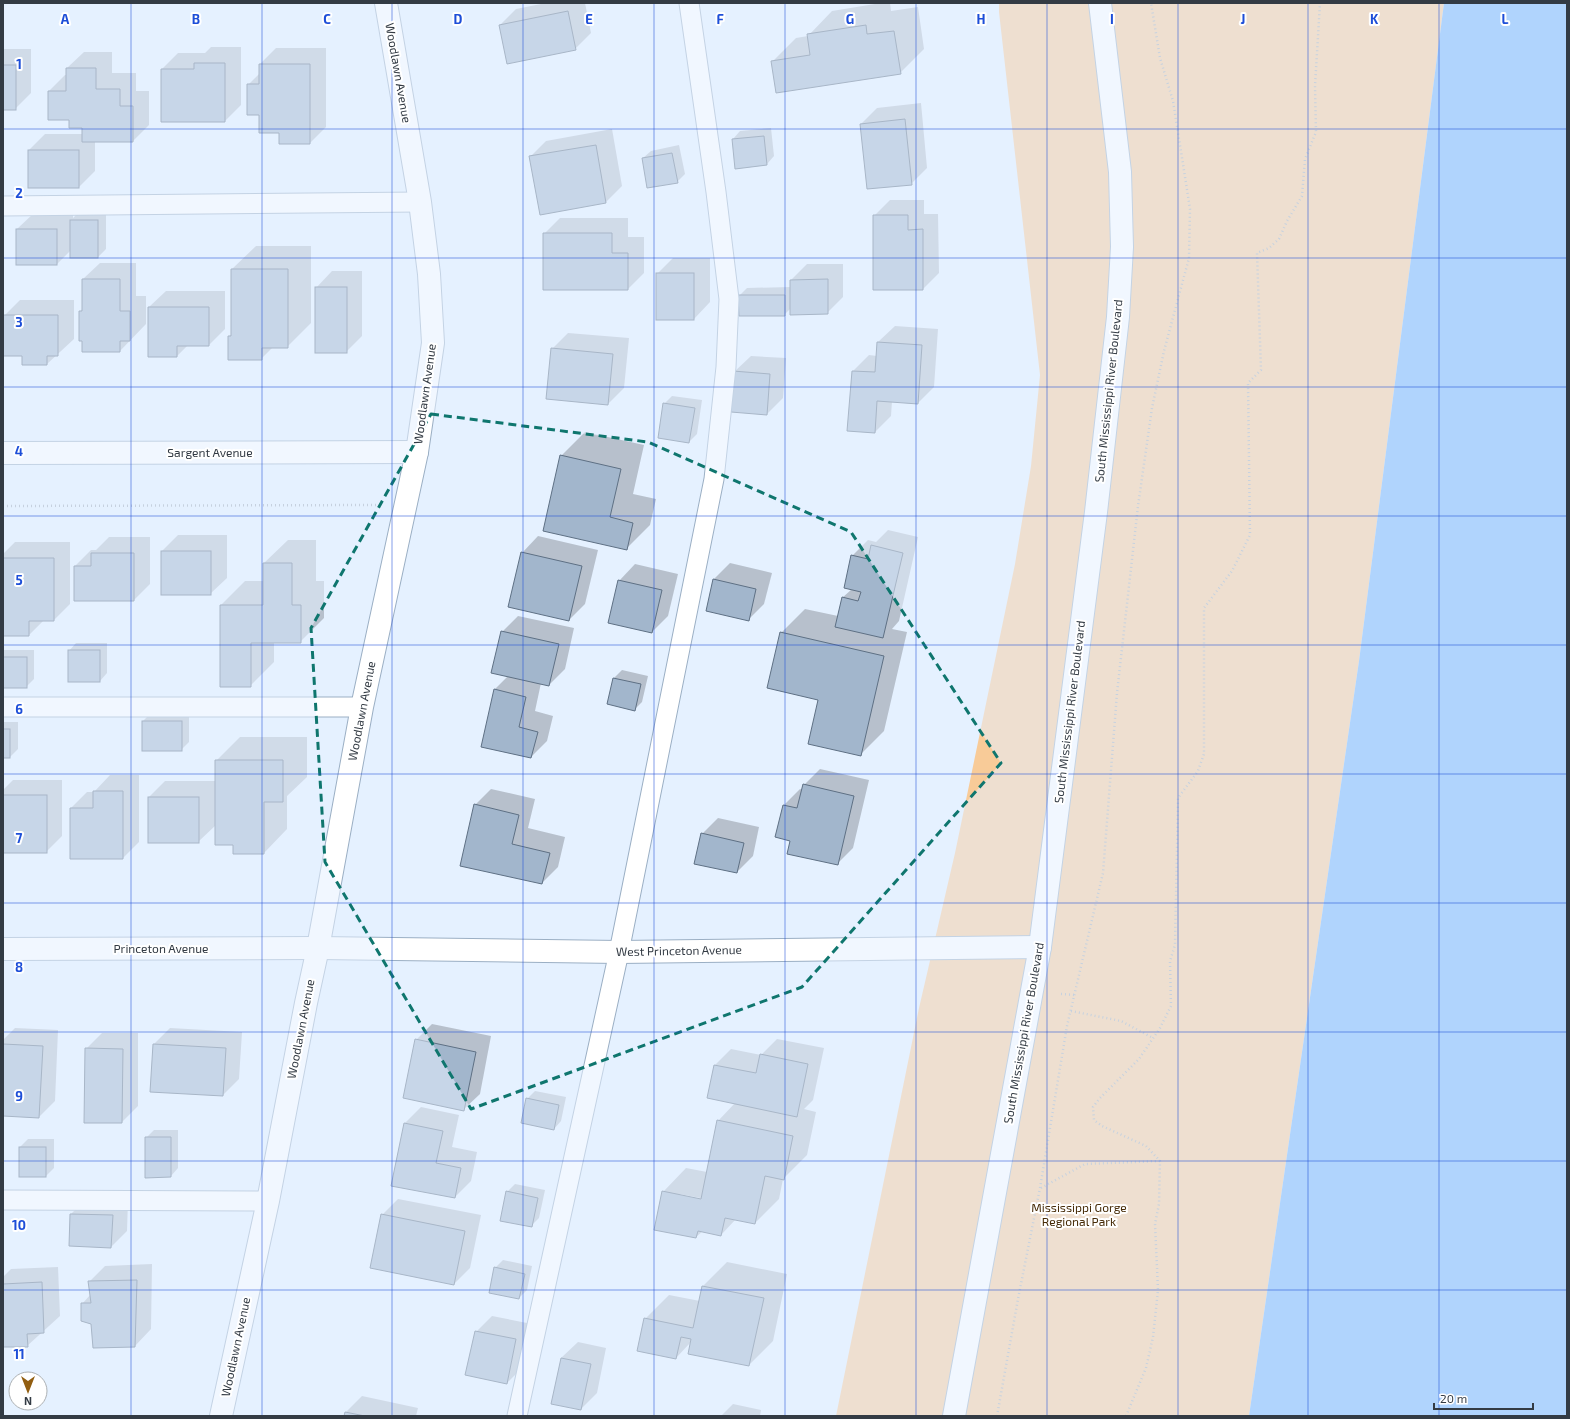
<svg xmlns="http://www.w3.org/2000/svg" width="1570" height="1419" font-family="'Exo 2',sans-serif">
<rect width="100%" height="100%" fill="#e5f1ff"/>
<path fill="#f8cb98" d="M999 3H1444L1359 661 1249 1416H836L919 1008 955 853 1015 564 1031 466 1040 375 999 12Z"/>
<path fill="#6fb2fa" d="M1444 3H1567V1416H1249L1359 661Z"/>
<g fill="#0003" fill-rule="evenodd">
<path d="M546 3H585L591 33 575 49 500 25 516 9Z"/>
<path d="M881 3H890L891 11 918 7 924 49 900 73 772 62 796 38 808 36 832 11Z"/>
<path d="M211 47H241V105L225 121 162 69 178 53H205Z"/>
<path d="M276 48H326V127L310 143 280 132 260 114 248 85 260 73V64Z"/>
<path d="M3 49H31V93L15 109H3Z"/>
<path d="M84 52H112V73H136V91H149V125L133 141H95V171L79 187 29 150 45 134H83V127L70 119 49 91 65 75H67V68Z"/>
<path d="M921 103 927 168 911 184 861 124 877 108Z"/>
<path d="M771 128 774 156 767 164 733 139 740 131Z"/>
<path d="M612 129 622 186 606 202 530 157 546 141Z"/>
<path d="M679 145 685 174 677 182 643 158 651 151Z"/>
<path d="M890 200H924V214H938L939 273 923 289 874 216Z"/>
<path d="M79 212H106V249L98 257 71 250 57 264H17V229L34 213H73V218Z"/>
<path d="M560 218H628V237H644V273L628 289 544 234Z"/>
<path d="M256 246H311V323L287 347H273L261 359 229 336 232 334V269Z"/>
<path d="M673 258H710V302L694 319H657V274Z"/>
<path d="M100 263H136V296H146V324L120 351 83 340 80 312 83 308V279Z"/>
<path d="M807 264H843V297L827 313 791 308 784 315 739 296 747 288 791 287V280Z"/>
<path d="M332 271H362V336L346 352 316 288Z"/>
<path d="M166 291H225V329L209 345H188L177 356 149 307Z"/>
<path d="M20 300H74V339L47 364 23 355 4 316Z"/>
<path d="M895 326 938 329 934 387 918 403 892 401 891 416 875 432 853 371 869 355 877 356 878 342Z"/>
<path d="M568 333 629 338 624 388 608 404 552 349Z"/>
<path d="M751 356 786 358 783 398 767 414 734 372Z"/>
<path d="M672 396 702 400 697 434 689 442 664 404Z"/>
<path d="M585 432 644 445 633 494 656 499 650 525 626 549 561 456Z"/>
<path d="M888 530 918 537 899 621 892 629 907 632 884 731 860 755 819 699 781 633 805 609 838 616 842 598 852 589V556L868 540 876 542Z"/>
<path d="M178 535H227V578L210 594 162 551Z"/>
<path d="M538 536 598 550 585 604 569 620 522 553Z"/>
<path d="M109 537H150V584L134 600 75 566 91 550H96Z"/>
<path d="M288 540H316V581H324V618L300 642H274V662L250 686 221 605 245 581H264V563Z"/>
<path d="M15 542H70V604L54 620H44L29 635H3V554Z"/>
<path d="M730 563 772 573 764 604 748 620 714 579Z"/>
<path d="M635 564 678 574 668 616 652 632 619 581Z"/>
<path d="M518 616 574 628 565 669 549 685 541 683 535 711 553 716 547 741 531 757 495 689 508 676 502 632Z"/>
<path d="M76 643H107V673L100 681 69 651Z"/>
<path d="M3 650H34V679L26 687H3Z"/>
<path d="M622 670 648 676 642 702 634 710 614 678Z"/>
<path d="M151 713H189V742L181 750 143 721Z"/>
<path d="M3 722H18V749L10 757H3Z"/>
<path d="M240 737H307V777L287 796V829L264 853 234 844 216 825 198 842H149V797L165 781H216V761Z"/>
<path d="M820 769 869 780 853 848 837 864 791 840 784 805 800 789 803 790 804 785Z"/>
<path d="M110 775H139V842L123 858H71V808L87 792H94Z"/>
<path d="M13 780H62V836L46 852H3V790Z"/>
<path d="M491 789 535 799 528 828 565 837 558 867 542 883 475 805Z"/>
<path d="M718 818 759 827 753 856 737 872 702 834Z"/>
<path d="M432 1024 491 1036 480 1094 463 1110 416 1040Z"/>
<path d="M15 1028 58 1030 55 1101 39 1117 3 1115V1040Z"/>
<path d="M170 1028 242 1032 239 1079 223 1095 154 1044Z"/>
<path d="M102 1033H138V1106L122 1122 86 1049Z"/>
<path d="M777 1039 824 1048 813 1100 804 1109 816 1112 807 1155 783 1179 779 1199 755 1223 736 1219 721 1235 703 1231 696 1237 663 1192 686 1168 707 1172 718 1121 735 1103 708 1097 715 1065 731 1049 761 1055ZM679 1194 706 1199 705 1201 679 1196Z"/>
<path d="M535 1091 566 1097 561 1121 554 1129 527 1099Z"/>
<path d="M421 1107 459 1115 452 1147 477 1152 471 1181 455 1197 405 1123Z"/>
<path d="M154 1130H178V1168L171 1176 146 1138Z"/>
<path d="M28 1139H54V1168L46 1176H20V1147Z"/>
<path d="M515 1184 545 1190 539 1218 531 1226 507 1192Z"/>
<path d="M87 1198 128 1200 127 1231 111 1247 71 1214Z"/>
<path d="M398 1199 481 1215 470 1268 454 1284 382 1215Z"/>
<path d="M503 1260 532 1266 527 1290 519 1298 495 1268Z"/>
<path d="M727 1262 787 1274 773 1341 749 1365 691 1342 676 1358 645 1319 669 1295 700 1301 703 1286Z"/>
<path d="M152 1264 151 1329 135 1346 92 1323 82 1304 91 1294 89 1282 105 1266Z"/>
<path d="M58 1267 60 1316 27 1346H3V1277L11 1269Z"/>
<path d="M492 1316 532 1324 523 1367 507 1383 476 1332Z"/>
<path d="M578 1342 606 1348 597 1393 581 1409 552 1403 561 1358Z"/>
<path d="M362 1396 418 1408 416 1416H345L346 1412Z"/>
<path d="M733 1404 761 1410 760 1416H721Z"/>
</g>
<g fill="#a2b6cc" stroke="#5e7084">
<path d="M568 11 576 50 507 64 499 25Z"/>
<path d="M866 25 867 34 894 31 901 74 776 93 771 61 810 55 807 34Z"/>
<path d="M194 63H225V122H161V69H194Z"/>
<path d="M259 64H310V144H279V133H259V115H247V84H259Z"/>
<rect x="3" y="65" width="13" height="45"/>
<path d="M66 68H96V89H120V106H133V142H82V128H69V120H48V91H66Z"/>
<path d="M905 119 912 185 867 189 860 124Z"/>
<path d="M764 136 767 165 735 169 732 139Z"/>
<path d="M596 145 606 203 540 215 529 156Z"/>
<rect x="28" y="150" width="51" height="38"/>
<path d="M672 153 678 183 647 188 642 158Z"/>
<path d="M873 215H908V230L923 229V290H873Z"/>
<rect x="70" y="220" width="28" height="38"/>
<rect x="16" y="229" width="41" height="36"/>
<path d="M543 233H612V253H628V290H543Z"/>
<path d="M231 269H288V348H262V360H228V336H231Z"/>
<rect x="656" y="273" width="38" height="47"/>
<path d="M82 279H120V311H130V341H120V352H82V341H79V311H82Z"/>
<path d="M828 279V314L790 315V280Z"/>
<rect x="315" y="287" width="32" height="66"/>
<path d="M738 295H785V316H739Z"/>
<path d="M148 307H209V346H177V357H148Z"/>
<path d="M3 315H58V356H47V365H22V356H3Z"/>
<path d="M877 342 922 345 918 404 877 401 875 433 847 431 852 371 875 372Z"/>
<path d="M551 348 613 354 608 405 546 399Z"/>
<path d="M733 371 770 374 767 415 731 412Z"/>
<path d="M663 403 695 408 689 443 658 438Z"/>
<path d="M560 455 621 469 610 517 633 523 627 550 543 531Z"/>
<path d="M871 545 903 553 883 638 835 627 842 597 858 601 861 592 844 588 851 555 868 559Z"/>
<rect x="161" y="551" width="50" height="44"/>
<path d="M521 552 582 566 569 621 508 607Z"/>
<path d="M91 553H134V601H74V566H91Z"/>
<path d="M3 558H54V621H29V636H3Z"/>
<path d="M263 563H292V605H301V643H251V687H220V605H263Z"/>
<path d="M713 579 756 589 749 621 706 611Z"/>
<path d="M618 580 662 590 652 633 608 623Z"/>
<path d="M501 631 559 644 549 686 491 673Z"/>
<path d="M780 632 884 656 861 756 808 744 818 700 767 688Z"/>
<rect x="68" y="650" width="32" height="32"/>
<rect x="3" y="657" width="24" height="31"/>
<path d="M613 678 641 684 635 711 607 704Z"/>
<path d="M494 689 526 697 519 727 538 732 531 758 481 747Z"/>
<rect x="142" y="721" width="40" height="30"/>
<rect x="3" y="729" width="7" height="29"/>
<path d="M215 760H283V802H264V854H233V845H215Z"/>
<path d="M803 784 854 796 838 865 787 854 790 841 775 837 783 805 797 808Z"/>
<path d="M93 791H123V859H70V808H93Z"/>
<rect x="3" y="795" width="44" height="58"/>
<rect x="148" y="797" width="51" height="46"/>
<path d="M474 804 519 815 512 844 550 853 542 884 460 866Z"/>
<path d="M701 833 744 843 737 873 694 864Z"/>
<path d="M415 1039 476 1052 464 1111 403 1098Z"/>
<path d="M3 1044 43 1046 39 1118 3 1116Z"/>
<path d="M153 1044 226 1048 223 1096 150 1092Z"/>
<path d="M85 1048 123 1049 122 1123H84Z"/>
<path d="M760 1054 808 1064 797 1117 707 1098 714 1065 756 1073Z"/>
<path d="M526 1098 559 1105 554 1130 521 1123Z"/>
<path d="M717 1120 793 1136 784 1180 765 1176 755 1224 725 1218 721 1236 698 1231 696 1238 654 1230 662 1191 701 1199Z"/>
<path d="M404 1123 443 1131 436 1163 461 1168 455 1198 391 1186Z"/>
<path d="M145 1137H171V1177L145 1178Z"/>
<rect x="19" y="1147" width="27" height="30"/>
<path d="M506 1191 538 1198 532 1227 500 1221Z"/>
<path d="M70 1214 113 1215 111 1248 69 1246Z"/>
<path d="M381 1214 465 1231 454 1285 370 1268Z"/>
<path d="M494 1267 525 1274 519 1299 489 1293Z"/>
<path d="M137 1280 135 1347 93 1348 91 1324 81 1321V1303H91L88 1281Z"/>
<path d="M42 1282 44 1333 27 1334 28 1347H3V1284Z"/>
<path d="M702 1286 764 1298 749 1366 688 1354 691 1339 681 1337 676 1359 637 1351 644 1318 693 1328Z"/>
<path d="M475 1331 516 1339 507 1384 465 1375Z"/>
<path d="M561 1358 591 1364 581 1410 551 1404Z"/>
<path d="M345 1412 365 1416H344Z"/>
</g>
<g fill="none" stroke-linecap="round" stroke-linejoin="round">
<g stroke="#9bafc4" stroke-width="21">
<g id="service">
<path d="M3 206 420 202"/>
<path d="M3 707H362"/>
<path d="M3 1200 268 1201"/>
<path d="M517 1416 619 952 714 479 726 367 729 299 716 192 689 3"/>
</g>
</g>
<g stroke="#9bafc4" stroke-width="24">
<g id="minor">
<path d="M3 453 417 452"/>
<path d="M3 949 318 948 619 952 1040 947"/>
<path d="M221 1416 268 1201 306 1003 318 948 362 707 417 452 433 343 429 274 420 202 386 3"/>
</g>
</g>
<g stroke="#9bafc4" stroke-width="24">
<path id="tertiary" d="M954 1416 1040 947 1096 512 1118 317 1122 247 1120 172 1100 3"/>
</g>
<g stroke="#a1acb8" stroke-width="2.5" stroke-dasharray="1 3" stroke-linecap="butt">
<path d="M3 506 376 505"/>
<path d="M1061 994 1075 995"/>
<path d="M1071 1011 1121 1021 1153 1038"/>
<path d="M1041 1188 1085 1164 1160 1161"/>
<path d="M997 1416 1018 1299 1040 1188 1067 1026 1103 873 1117 693 1138 506 1152 408 1164 351 1189 258 1190 209 1183 164 1173 101 1160 58 1151 3"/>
<path d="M1126 1416 1146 1368 1153 1337 1158 1290 1155 1224 1159 1204 1160 1161 1146 1146 1102 1126 1094 1120 1093 1107 1099 1099 1139 1059 1160 1028 1171 1006 1170 961 1175 945 1178 798 1198 771 1204 754V608L1232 571 1250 535 1248 383 1261 370 1257 253 1269 248 1279 239 1287 221 1302 196 1305 159 1316 132 1315 86 1320 3"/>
</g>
<use href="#service" stroke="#fff" stroke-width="19"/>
<use href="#minor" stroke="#fff" stroke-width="22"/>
<use href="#tertiary" stroke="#fff" stroke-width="22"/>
</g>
<path d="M0 0H1570V1419H0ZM431 414 648 442 851 532 1001 763 802 987 471 1109 325 862 311 628Z" fill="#e5f1ff" fill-opacity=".55" fill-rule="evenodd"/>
<path fill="none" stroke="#0f766e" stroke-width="3" stroke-dasharray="8 5" stroke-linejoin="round" d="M431 414 648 442 851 532 1001 763 802 987 471 1109 325 862 311 628Z"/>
<path fill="none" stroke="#1d4ed8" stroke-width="1" stroke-opacity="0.55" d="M131 3V1416M262 3V1416M392 3V1416M523 3V1416M654 3V1416M785 3V1416M916 3V1416M1047 3V1416M1178 3V1416M1308 3V1416M1439 3V1416M3 129H1567M3 258H1567M3 387H1567M3 516H1567M3 645H1567M3 774H1567M3 903H1567M3 1032H1567M3 1161H1567M3 1290H1567"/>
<g text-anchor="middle" stroke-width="4" stroke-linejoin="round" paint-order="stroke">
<g font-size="12" fill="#333b44" stroke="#fff">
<text transform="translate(398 73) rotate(80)" y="4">Woodlawn Avenue</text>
<text transform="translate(1109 391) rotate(-84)" y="4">South Mississippi River Boulevard</text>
<text transform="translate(425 394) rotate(-82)" y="4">Woodlawn Avenue</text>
<text x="210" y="457">Sargent Avenue</text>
<text transform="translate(362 711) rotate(-79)" y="4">Woodlawn Avenue</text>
<text transform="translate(1070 712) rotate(-83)" y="4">South Mississippi River Boulevard</text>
<text x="161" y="953">Princeton Avenue</text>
<text transform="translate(679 951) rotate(-1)" y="4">West Princeton Avenue</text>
<text transform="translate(301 1029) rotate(-79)" y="4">Woodlawn Avenue</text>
<text transform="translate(1024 1033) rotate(-80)" y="4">South Mississippi River Boulevard</text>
<text transform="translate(236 1347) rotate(-78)" y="4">Woodlawn Avenue</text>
</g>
<g font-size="12" fill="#462b07" stroke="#fff">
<text x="1079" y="1212">Mississippi Gorge<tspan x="1079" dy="14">Regional Park</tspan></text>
</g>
</g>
<g font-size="13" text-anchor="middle" font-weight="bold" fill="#1d4ed8" stroke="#fff" stroke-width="4" stroke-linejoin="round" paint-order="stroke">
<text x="65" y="24">A</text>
<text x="196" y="24">B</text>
<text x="327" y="24">C</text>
<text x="458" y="24">D</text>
<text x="589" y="24">E</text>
<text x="720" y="24">F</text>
<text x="850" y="24">G</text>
<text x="981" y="24">H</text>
<text x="1112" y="24">I</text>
<text x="1243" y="24">J</text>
<text x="1374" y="24">K</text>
<text x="1505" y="24">L</text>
<text x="19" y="69">1</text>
<text x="19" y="198">2</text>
<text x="19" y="327">3</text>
<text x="19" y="456">4</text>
<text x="19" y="585">5</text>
<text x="19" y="714">6</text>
<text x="19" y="843">7</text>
<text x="19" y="972">8</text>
<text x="19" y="1101">9</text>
<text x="19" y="1230">10</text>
<text x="19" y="1359">11</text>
</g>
<rect width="1570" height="1419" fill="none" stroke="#333b44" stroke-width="8"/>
<g transform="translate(28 1391) rotate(180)"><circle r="19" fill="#ffffff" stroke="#adb1b4"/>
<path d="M0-3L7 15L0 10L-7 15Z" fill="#925e11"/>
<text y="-6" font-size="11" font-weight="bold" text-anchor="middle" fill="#333b44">N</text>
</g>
<path d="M1434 1403v6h99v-6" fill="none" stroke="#333b44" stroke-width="2"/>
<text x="1440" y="1403" font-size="12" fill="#333b44" stroke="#ffffff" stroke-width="3" paint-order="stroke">20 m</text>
</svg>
